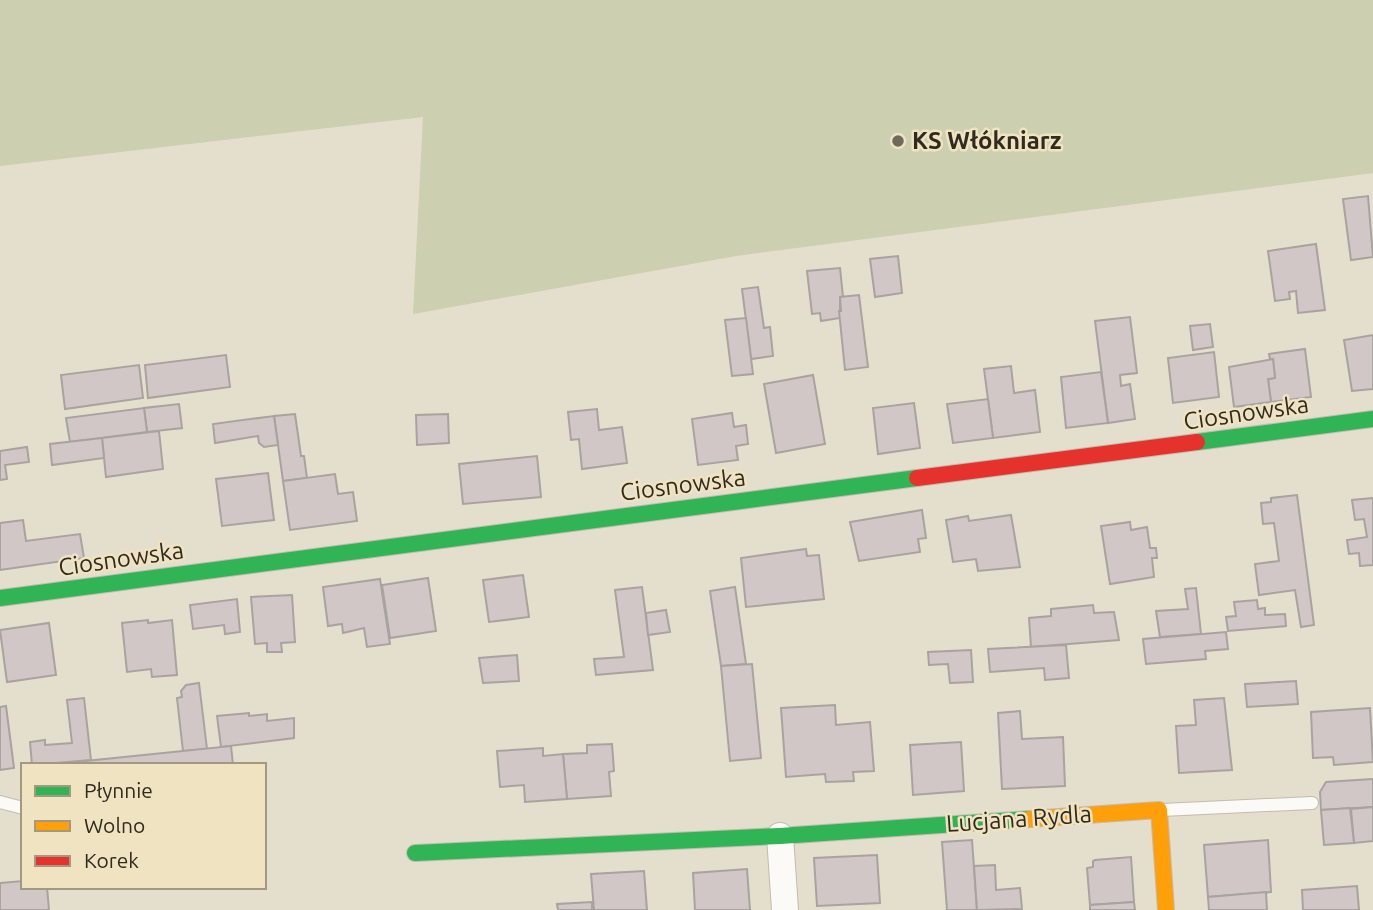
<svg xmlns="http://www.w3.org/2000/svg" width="1373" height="910" font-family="Ubuntu,sans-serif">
<rect width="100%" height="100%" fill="#e4decc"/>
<path fill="#cccfb0" d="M0 0H1373V173L736 256 413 314 423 117 0 166Z"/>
<g fill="#d1c7c7" stroke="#a9a39f" stroke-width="2">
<path d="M1368 196 1373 257 1351 260 1343 199Z"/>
<path d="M1316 244 1325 310 1298 313 1296 291 1289 292 1290 299 1275 301 1268 251Z"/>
<path d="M898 256 902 293 875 297 870 259Z"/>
<path d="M840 268 843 297H840V318L821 321 820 313 812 314 807 271Z"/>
<path d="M758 287 764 328 770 327 773 356 751 359 742 289Z"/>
<path d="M859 295 868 367 845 370 839 311H841L840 297Z"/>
<path d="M1130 317 1137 373 1120 375 1121 386 1130 384 1135 419 1108 423 1095 321Z"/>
<path d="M746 318 753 374 732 376 725 320Z"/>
<path d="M1210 324 1213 347 1193 350 1190 326Z"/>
<path d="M1373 335V389L1352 391 1344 340Z"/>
<path d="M1305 349 1311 397 1271 402 1268 379 1275 378 1273 359H1270L1269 354Z"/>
<path d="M1214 352 1219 397 1173 403 1168 358Z"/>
<path d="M226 355 230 387 148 398 145 365Z"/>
<path d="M1273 359 1275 378 1268 379 1271 402 1234 407 1229 367Z"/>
<path d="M139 365 143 398 65 409 61 375Z"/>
<path d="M1011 366 1014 393 1035 390 1040 432 993 438 984 369Z"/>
<path d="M1101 372 1108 423 1066 428 1061 377Z"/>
<path d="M813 375 825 444 776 453 764 384Z"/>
<path d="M988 399 993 438 953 443 947 404Z"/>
<path d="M914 403 920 448 878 454 873 408Z"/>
<path d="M179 404 182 428 147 432 144 408Z"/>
<path d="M144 408 147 432 70 442 66 418Z"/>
<path d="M597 409 599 430 622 427 627 463 582 469 579 439 571 440 568 412Z"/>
<path d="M732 413 734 427 746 425 748 444 736 446 738 460 698 465 692 419Z"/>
<path d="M295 414 301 456H304L307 478 283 481 274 416Z"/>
<path d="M448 414 449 443 417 445 416 415Z"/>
<path d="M274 416 278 445 264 447 259 443 258 436 215 443 213 424Z"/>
<path d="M159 431 163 469 106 477 102 438Z"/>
<path d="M102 438 104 458 52 465 50 444Z"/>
<path d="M27 447 29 462 5 465 7 479 0 480V451Z"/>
<path d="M537 456 541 497 463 504 459 464Z"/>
<path d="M268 473 274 520 222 526 216 479Z"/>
<path d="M335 474 338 494 353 492 357 521 290 530 283 481Z"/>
<path d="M1297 495 1314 625 1301 627 1295 590 1259 595 1255 564 1279 561 1274 523 1263 524 1261 503 1271 502V498Z"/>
<path d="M1373 498V565L1360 566 1359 553 1349 554 1347 540 1367 537 1364 519 1355 520 1352 500Z"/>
<path d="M922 510 926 538 918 539 920 552 859 561 850 522Z"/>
<path d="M1011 515 1020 567 978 571 976 559 953 562 946 520 968 516 969 521Z"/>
<path d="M23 520 26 541 80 534 84 558 0 570V523Z"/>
<path d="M1130 522 1131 530 1147 527 1150 548H1156L1157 558H1152L1154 577 1110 584 1101 526Z"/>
<path d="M806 549 807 556 819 555 824 599 746 607 741 558Z"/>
<path d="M523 575 529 617 489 622 483 580Z"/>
<path d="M428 578 436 631 390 638 382 585Z"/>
<path d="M380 579 390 644 367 647 364 628 343 633 342 624 328 626 323 587Z"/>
<path d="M642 587 653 670 596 675 594 659 624 657 615 590Z"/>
<path d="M735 587 746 664 721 666 710 591Z"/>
<path d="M1196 588 1201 634 1160 637 1156 611 1188 609 1185 589Z"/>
<path d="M292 595 295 642 281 643 282 652H267V643L255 644 251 597Z"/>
<path d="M237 599 240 632 225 634 224 625 193 629 190 605Z"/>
<path d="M1257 600 1258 609 1265 608V615L1285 614 1286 626 1228 631 1226 617 1236 616 1234 602Z"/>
<path d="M1093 605 1094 613 1114 612 1119 640 1031 647 1029 618 1051 616V609Z"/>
<path d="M666 610 670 632 648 635 646 613Z"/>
<path d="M148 620V623L172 620 177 675 152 677 151 669 127 672 122 623Z"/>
<path d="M49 623 56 675 7 682 0 630Z"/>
<path d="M1226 632 1228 649 1205 651 1206 659 1146 664 1143 639Z"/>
<path d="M1066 645 1069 678 1045 680 1044 668 990 672 988 649Z"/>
<path d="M971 650 973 682 950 683 948 664 929 665 928 652Z"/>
<path d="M517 655 519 681 483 683 479 658Z"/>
<path d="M752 664 761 758 730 761 721 666Z"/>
<path d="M1296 681 1298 704 1247 707 1245 684Z"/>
<path d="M199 683 207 749 183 751 177 698 182 697 181 691 186 685Z"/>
<path d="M84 698 91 760 32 765 30 742 45 740V745L72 743 67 700Z"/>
<path d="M1224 698 1232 770 1179 773 1176 726 1196 725 1194 700Z"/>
<path d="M835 705 836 725 870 722 874 771 853 772 854 781 826 782 825 774 786 777 781 708Z"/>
<path d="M6 706 14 768 0 770V707Z"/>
<path d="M1370 708 1373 762 1334 765 1333 757 1313 758 1311 712Z"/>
<path d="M1020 711 1022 739 1063 737 1065 786 1002 789 998 713Z"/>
<path d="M249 713V716L267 714V721L294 718V738L221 747 217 716Z"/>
<path d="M961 742 964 791 913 795 910 745Z"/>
<path d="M612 744 614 771 609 772 611 796 567 799 563 754 587 753V745Z"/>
<path d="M231 746 233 765H76V762Z"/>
<path d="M543 748V756L563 754 567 799 525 802 524 785 500 787 497 751Z"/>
<path d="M1373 779V807L1321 810 1320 792 1326 782Z"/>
<path d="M1373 807V841L1354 843 1351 809Z"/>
<path d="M1350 808 1354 843 1324 845 1321 810Z"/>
<path d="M972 840 977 910H947L942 842Z"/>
<path d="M1268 840 1271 892 1208 897 1204 845Z"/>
<path d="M877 855 880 903 817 906 814 858Z"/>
<path d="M1131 857 1134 902 1090 905 1087 868 1093 867V861L1095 860Z"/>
<path d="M995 865 996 890 1020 888 1022 909 977 910 974 866Z"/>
<path d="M747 869 750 910H695L693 873Z"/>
<path d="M644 871 647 910H594L591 874Z"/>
<path d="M23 881V887H47L49 910H0V883Z"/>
<path d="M1357 886 1359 910H1303L1302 890Z"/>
<path d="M1266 892 1267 910H1209L1208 897Z"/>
<path d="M592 902V910H558L557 904Z"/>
<path d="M1134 902 1135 910H1090V905Z"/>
</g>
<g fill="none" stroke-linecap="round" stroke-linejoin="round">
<g stroke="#c1bcae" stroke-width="14">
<g id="lane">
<path d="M0 802 23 808"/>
<path d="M1162 810 1312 803"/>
</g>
</g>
<g stroke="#c1bcae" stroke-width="28">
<path id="street" d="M780 836 785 910"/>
</g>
<g stroke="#c1bcae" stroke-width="18">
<g id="fast">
<path d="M1197 442 1373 419"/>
<path d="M0 598 917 478"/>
<path d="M415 853 780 836 1030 819"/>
</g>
</g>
<g stroke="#c1bcae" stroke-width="18">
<path id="slow" d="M1030 819 1159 810 1166 910"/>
</g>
<g stroke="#c1bcae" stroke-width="18">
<path id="jam" d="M917 478 1197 442"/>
</g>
<use href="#lane" stroke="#fbfaf7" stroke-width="12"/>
<use href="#street" stroke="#fbfaf7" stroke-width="26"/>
<use href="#fast" stroke="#30b455" stroke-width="16"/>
<use href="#slow" stroke="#ff9f0a" stroke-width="16"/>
<use href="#jam" stroke="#e5322d" stroke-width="16"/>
</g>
<circle fill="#6f6a5b" stroke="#efe3c2" stroke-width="2.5" cx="898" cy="141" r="7"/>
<g text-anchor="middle" stroke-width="5" stroke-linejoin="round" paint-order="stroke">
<g font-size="24" font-weight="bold" fill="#302b1e" stroke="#efe3c2" text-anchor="start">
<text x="912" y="149">KS Włókniarz</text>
</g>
<g font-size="24" fill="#302b1e" stroke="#efe3c2">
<text transform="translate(1246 413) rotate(-8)" y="8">Ciosnowska</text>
<text transform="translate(683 485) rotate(-7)" y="8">Ciosnowska</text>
<text transform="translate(121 559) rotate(-8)" y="8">Ciosnowska</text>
<text transform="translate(1019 819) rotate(-4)" y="8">Lucjana Rydla</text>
</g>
</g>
<rect x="21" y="763" width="245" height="126" fill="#efe3c2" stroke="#a39980" stroke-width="2"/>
<rect x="35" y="786" width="35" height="10" fill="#30b455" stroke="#a39980" stroke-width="2"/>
<text x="84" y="798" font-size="21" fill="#302b1e">Płynnie</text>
<rect x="35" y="821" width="35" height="10" fill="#ff9f0a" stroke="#a39980" stroke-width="2"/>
<text x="84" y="833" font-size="21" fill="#302b1e">Wolno</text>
<rect x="35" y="856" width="35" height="10" fill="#e5322d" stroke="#a39980" stroke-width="2"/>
<text x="84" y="868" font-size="21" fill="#302b1e">Korek</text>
</svg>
